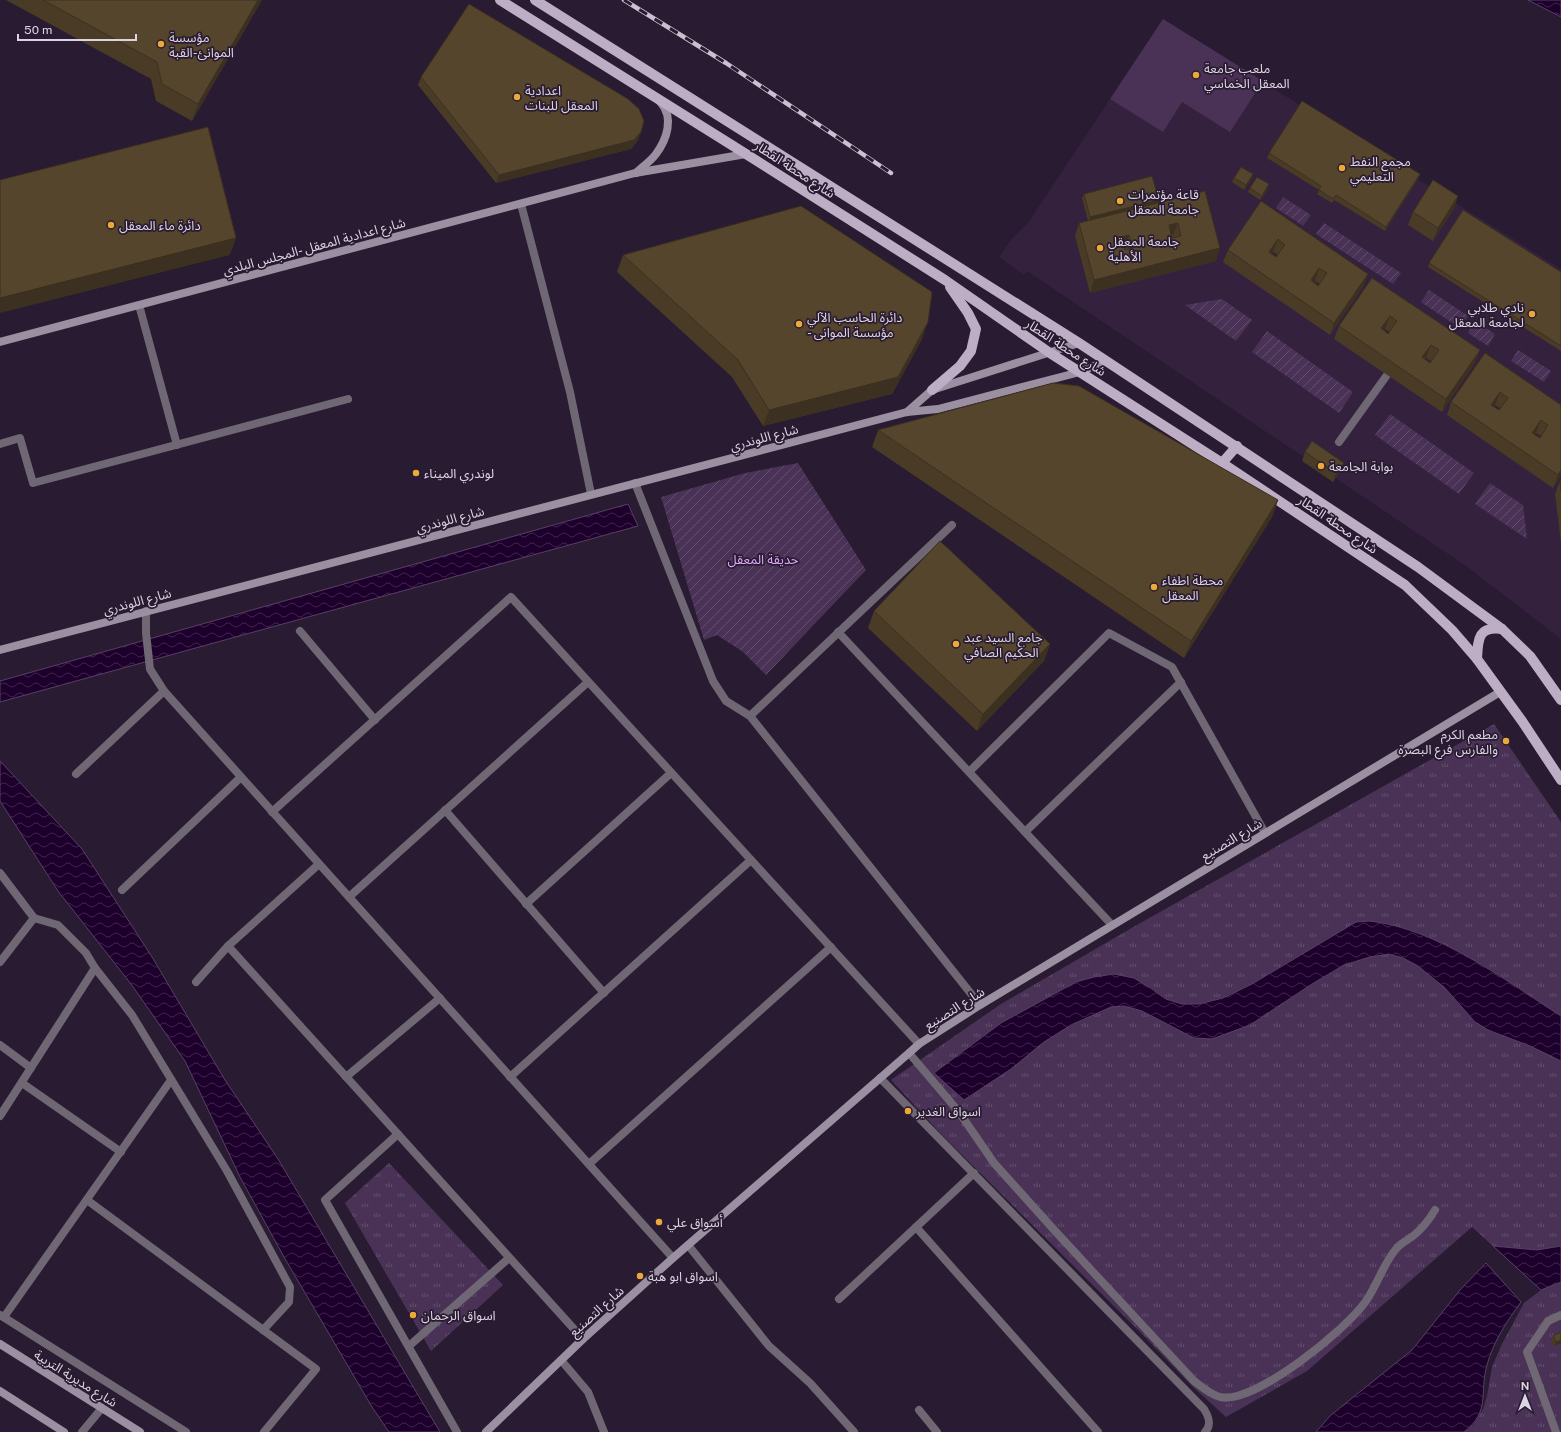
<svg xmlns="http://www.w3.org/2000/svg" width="1561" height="1432" font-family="'Public Sans','Noto Sans Arabic',sans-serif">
<defs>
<pattern id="park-tufts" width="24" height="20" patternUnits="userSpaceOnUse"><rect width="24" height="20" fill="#493256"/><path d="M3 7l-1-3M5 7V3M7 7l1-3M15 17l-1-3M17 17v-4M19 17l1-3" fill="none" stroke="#634f6e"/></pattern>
<pattern id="garden-furrows" width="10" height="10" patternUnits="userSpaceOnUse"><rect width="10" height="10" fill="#493256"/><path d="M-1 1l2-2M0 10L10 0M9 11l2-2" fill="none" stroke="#634f6e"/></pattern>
<pattern id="water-waves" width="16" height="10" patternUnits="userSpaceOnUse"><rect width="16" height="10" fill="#1e002d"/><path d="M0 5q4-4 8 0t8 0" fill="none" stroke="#3e244b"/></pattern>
</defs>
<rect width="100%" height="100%" fill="#291b31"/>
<path fill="#33213d" d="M1163 19 1561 269V639L1466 566 1027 271 1024 275 999 257 1010 241 1028 223Z"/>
<path fill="#493256" d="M1163 19 1263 81 1230 132 1182 102 1163 132 1110 99Z"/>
<g fill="url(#park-tufts)">
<path d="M1494 724 1561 822V1432H1464L1473 1425 1483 1409 1487 1396 1492 1367 1502 1344 1524 1303 1541 1290 1472 1227 1307 1371 1226 1417 1193 1387 1144 1336 942 1135 891 1080 1001 1004 1135 926Z"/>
<path d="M389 1163 503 1285 431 1351 345 1203Z"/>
</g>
<g fill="url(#garden-furrows)">
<path d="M1283 197 1311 215 1303 226 1276 208Z"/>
<path d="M1324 223 1401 273 1393 284 1316 234Z"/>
<path d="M1429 290 1468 316 1460 328 1421 302Z"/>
<path d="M1222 299 1252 320 1236 341 1185 305Z"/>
<path d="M1475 321 1495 334 1488 346 1468 333Z"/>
<path d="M1267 331 1353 392 1339 413 1252 352Z"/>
<path d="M1518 350 1551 371 1544 382 1511 361Z"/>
<path d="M1390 414 1474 473 1459 494 1375 435Z"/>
<path d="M798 463 866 570 766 675 743 652 717 635 704 640 661 497 745 473Z"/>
<path d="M1490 483 1523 505 1527 539 1475 504Z"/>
</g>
<g fill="url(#water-waves)" stroke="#574064">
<path d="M1528 0H1561V17Z"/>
<path d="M628 504 638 526 0 702V681Z"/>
<path d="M0 761 82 849 152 957 225 1080 278 1159 440 1432H389L372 1407 284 1257 240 1177 185 1061 131 984 58 891 0 801Z"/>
<path d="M1370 921C1438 929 1505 980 1561 1016V1061L1530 1046 1488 1030 1475 1022 1445 988 1418 966 1403 958 1389 954 1370 957 1344 965 1312 984 1250 1025 1212 1039 1194 1038 1142 1011 1124 1006 1111 1007 1071 1025 1044 1042 1011 1069 964 1100 934 1073 1001 1023 1076 982 1094 977 1114 974 1134 978 1152 989 1166 999 1182 1004H1199L1223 998 1252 984 1356 922Z"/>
<path d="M1493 1246 1537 1250 1561 1246V1282L1541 1290Z"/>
<path d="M1486 1263 1521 1302C1507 1321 1493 1342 1487 1365 1479 1393 1491 1411 1464 1432H1316L1331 1415 1412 1350 1460 1290Z"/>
</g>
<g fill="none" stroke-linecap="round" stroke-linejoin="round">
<g stroke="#6f6773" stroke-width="8">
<path d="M521 204 570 392 591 494"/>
<path d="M139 305 177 445"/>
<path d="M1339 442 1387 375"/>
<path d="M0 444 20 438 33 483 348 399"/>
<path d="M635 483 713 681 726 701 750 716 980 1005"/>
<path d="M146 611V633L150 669 164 691 673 1258"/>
<path d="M300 631 375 720"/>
<path d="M838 632 1112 925"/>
<path d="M750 716 952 525"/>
<path d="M969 772 1109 633 1172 667 1265 833"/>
<path d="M76 774 164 691"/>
<path d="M445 810 604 993"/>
<path d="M272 812 511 597 919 1044"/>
<path d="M1025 832 1181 682"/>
<path d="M0 873 34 918 58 925 86 953 95 968 132 1015 227 1171 290 1287 289 1302 263 1330"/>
<path d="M122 890 241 777"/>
<path d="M349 897 588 682"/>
<path d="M526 904 671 773"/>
<path d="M228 946 583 1339"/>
<path d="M0 962 34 918"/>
<path d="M196 982 228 946 319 864"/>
<path d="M0 1045 31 1068"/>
<path d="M909 1053 959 1112 994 1163 1056 1232 1194 1381C1202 1387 1209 1394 1220 1397 1254 1405 1347 1329 1366 1301 1378 1284 1383 1264 1396 1249 1401 1243 1408 1240 1413 1236 1422 1229 1429 1220 1435 1210"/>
<path d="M346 1077 440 998"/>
<path d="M510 1077 751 860"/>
<path d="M880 1078 1204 1409C1209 1417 1212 1425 1205 1432"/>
<path d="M22 1083 121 1152"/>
<path d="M0 1116 95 968"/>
<path d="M398 1134 325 1200 457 1432"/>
<path d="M589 1164 831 947"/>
<path d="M87 1200 316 1369 264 1432"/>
<path d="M916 1227 1098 1432"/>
<path d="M688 1245 769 1346 810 1383 854 1432"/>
<path d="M839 1299 974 1173"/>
<path d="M0 1315 186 1432"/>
<path d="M4 1317 171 1080"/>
<path d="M409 1346 509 1258"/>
<path d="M561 1360 588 1392 604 1432"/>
<path d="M919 1410 937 1432"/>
<path d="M82 1432 102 1408"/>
<path d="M1556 1432 1527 1352 1548 1321 1561 1315"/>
</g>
<g stroke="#9b8fa2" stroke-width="8">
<path d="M636 173C642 167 651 161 656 154 667 139 674 118 661 103"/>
<path d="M0 342 635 173 746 154"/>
<path d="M907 412 932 390 1079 343"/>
<path d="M0 650 907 412 938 409 1080 372 1106 361"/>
<path d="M0 1344 140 1432"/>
<path d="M0 1391 64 1432"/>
<path d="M486 1432 583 1339 673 1258 909 1053 919 1044 980 1005 1500 692"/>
</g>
<g stroke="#bdaec6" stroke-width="10">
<path d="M500 0 746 154 945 280 1050 353 1222 463 1405 585 1452 630 1477 659 1522 721 1561 780"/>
<path d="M535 0 1079 343 1418 567 1502 629 1530 656 1561 700"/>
<path d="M932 390 960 366 971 351 976 329 968 313 950 287"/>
<path d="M1222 463 1237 446"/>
<path d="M1477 659C1478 639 1478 626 1502 629"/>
</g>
<g stroke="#cac0d0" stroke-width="4.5">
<path id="rail" d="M624 0 726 63 891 173"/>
</g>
<use href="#rail" stroke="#291b31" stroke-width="3" stroke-dasharray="9" stroke-linecap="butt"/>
</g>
<g fill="#4a3b27" fill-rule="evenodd">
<path d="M6 0H262L192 121 156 101 151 79Z"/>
<path d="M421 77 641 132 638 140 631 149 496 183 418 85Z"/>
<path d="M1269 153 1420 174 1418 179 1385 231 1334 200 1332 203 1317 194 1319 190 1267 158Z"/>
<path d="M1253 174 1252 179 1244 190 1232 182 1234 178Z"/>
<path d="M1250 188 1268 189 1260 200 1248 192Z"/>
<path d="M1084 194 1159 200 1157 203 1216 261 1090 293 1075 236 1079 223 1088 221 1082 198Z"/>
<path d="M1458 196 1454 209 1433 241 1408 225 1413 212Z"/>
<path d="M1261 201 1368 274 1363 287 1330 335 1223 262 1228 250ZM1273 252 1278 255 1276 257 1272 254ZM1315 281 1320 284 1318 286 1314 282Z"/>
<path d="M623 255 922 339 892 394 763 426 732 377 617 272Z"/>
<path d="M1429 263 1561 272V351L1428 267Z"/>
<path d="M1372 278 1480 350 1475 363 1442 412 1334 339 1339 326ZM1385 329 1390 332 1388 334 1384 330ZM1426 358 1431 361 1430 363 1425 359Z"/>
<path d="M1485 353 1561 405V476L1553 488 1447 415 1451 402ZM1495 405 1500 408 1499 410 1494 407ZM1536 433 1541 436 1540 438 1535 435Z"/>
<path d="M878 430 1278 500 1272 517 1184 658 872 447Z"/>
<path d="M1305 452 1340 471 1333 482 1302 461Z"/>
<path d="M1560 481H1561V543L1555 494Z"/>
<path d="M874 611 1050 644 1044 661 977 731 868 628Z"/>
<path d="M1561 1332V1343L1554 1346 1551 1340 1553 1336Z"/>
</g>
<g fill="#3c3020">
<path d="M258 0H262L192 121 198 104Z"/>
<path d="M641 132 638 140 631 149 496 183 499 175Z"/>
<path d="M1253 174 1252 179 1244 190 1246 185Z"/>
<path d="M1420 174 1418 179 1385 231 1386 227Z"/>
<path d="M1269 184 1268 189 1260 200 1262 196Z"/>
<path d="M1458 196 1454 209 1433 241 1438 228Z"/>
<path d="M1159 200 1157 204 1089 222 1090 217Z"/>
<path d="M1178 223 1173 235 1164 237 1169 225Z"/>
<path d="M1129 235 1124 248 1116 250 1121 237Z"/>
<path d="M236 238 230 255 0 313V298Z"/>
<path d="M1278 239 1273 252 1264 265 1269 252Z"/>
<path d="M1220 248 1216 261 1090 293 1094 280Z"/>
<path d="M1319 268 1315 281 1306 293 1311 280Z"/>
<path d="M1368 274 1363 287 1330 335 1334 323Z"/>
<path d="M1390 316 1385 329 1376 341 1381 328Z"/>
<path d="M928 322 922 339 892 394 763 426 769 410Z"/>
<path d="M1431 345 1426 358 1418 370 1422 357Z"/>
<path d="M1480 350 1475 363 1442 412 1446 399Z"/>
<path d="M1500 392 1495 405 1486 418 1491 405Z"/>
<path d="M1541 420 1536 433 1527 445 1532 433Z"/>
<path d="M1344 463 1340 471 1333 482 1336 473Z"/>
<path d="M1561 470V476L1553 488 1558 475Z"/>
<path d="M1278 500 1272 517 1184 658 1191 641Z"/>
<path d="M1050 644 1044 661 977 731 983 714Z"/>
<path d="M1561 1340V1343L1554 1346 1556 1342Z"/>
</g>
<g fill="#56452d" stroke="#3c3020" fill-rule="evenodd">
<path d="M43 0H258L198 104 162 84 157 62Z"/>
<path d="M469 4 628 99 639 109 644 121 641 132 634 140 499 175 421 77Z"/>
<path d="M1302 101 1420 174 1386 227 1336 195 1333 199 1319 190 1321 186 1269 153Z"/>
<path d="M208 127 236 238 0 298V180Z"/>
<path d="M1241 167 1253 174 1246 185 1234 178Z"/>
<path d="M1152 176 1159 200 1090 217 1084 194Z"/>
<path d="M1257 177 1269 184 1262 196 1250 188Z"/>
<path d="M1433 180 1458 196 1438 228 1413 212Z"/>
<path d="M1205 191 1220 248 1094 280 1079 223ZM1178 223 1181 236 1172 238 1169 225ZM1129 235 1133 248 1125 250 1121 237Z"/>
<path d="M1261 201 1368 274 1334 323 1228 250ZM1278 239 1285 245 1276 257 1269 252ZM1319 268 1327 273 1318 286 1311 280Z"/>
<path d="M801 206 932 292 928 322 898 377 769 410 738 360 623 255Z"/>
<path d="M1463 210 1561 272V346L1429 263Z"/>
<path d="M1372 278 1480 350 1446 399 1339 326ZM1390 316 1397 321 1388 334 1381 328ZM1431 345 1439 350 1430 363 1422 357Z"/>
<path d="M1485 353 1561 405V470L1558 475 1451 402ZM1500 392 1508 398 1499 410 1491 405ZM1541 420 1548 425 1540 438 1532 433Z"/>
<path d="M1053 383 1079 386 1278 500 1191 641 878 430Z"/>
<path d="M1312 441 1344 463 1336 473 1305 452Z"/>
<path d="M1560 481H1561V491Z"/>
<path d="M940 541 1050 644 983 714 874 611Z"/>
<path d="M1561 1332V1340L1556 1342 1553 1336Z"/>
</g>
<g fill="#eba939" stroke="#291b31" stroke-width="1.5">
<circle cx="161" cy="44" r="4"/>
<circle cx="1196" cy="75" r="4"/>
<circle cx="517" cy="97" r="4"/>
<circle cx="1342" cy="168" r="4"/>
<circle cx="1120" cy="201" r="4"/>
<circle cx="111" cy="225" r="4"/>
<circle cx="1100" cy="248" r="4"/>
<circle cx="1532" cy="314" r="4"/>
<circle cx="799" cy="324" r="4"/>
<circle cx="1321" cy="466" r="4"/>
<circle cx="416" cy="473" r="4"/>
<circle cx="1154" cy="587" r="4"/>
<circle cx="956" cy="644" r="4"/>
<circle cx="1506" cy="741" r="4"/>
<circle cx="908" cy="1111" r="4"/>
<circle cx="659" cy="1222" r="4"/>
<circle cx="640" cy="1276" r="4"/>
<circle cx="413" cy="1315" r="4"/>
</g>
<g text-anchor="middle" stroke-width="3.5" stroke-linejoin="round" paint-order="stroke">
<g font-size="13" fill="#ddd4e3" stroke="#291b31" text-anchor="start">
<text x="169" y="42">مؤسسة<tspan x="169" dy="15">الموانئ-القبة</tspan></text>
<text x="1204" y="73">ملعب جامعة<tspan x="1204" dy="15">المعقل الخماسي</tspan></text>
<text x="525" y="95">اعدادية<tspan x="525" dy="15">المعقل للبنات</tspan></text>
<text x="1350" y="166">مجمع النفط<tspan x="1350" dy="15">التعليمي</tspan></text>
<text x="1128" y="199">قاعة مؤتمرات<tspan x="1128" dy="15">جامعة المعقل</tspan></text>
<text x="119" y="230">دائرة ماء المعقل</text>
<text x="1108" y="246">جامعة المعقل<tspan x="1108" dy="15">الأهلية</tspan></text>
<text x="1524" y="312" text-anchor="end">نادي طلابي<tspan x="1524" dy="15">لجامعة المعقل</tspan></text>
<text x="807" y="322">دائرة الحاسب الآلي<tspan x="807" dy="15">- مؤسسة الموانى</tspan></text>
<text x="1329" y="471">بوابة الجامعة</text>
<text x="424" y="478">لوندري الميناء</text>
<text x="1162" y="585">محطة اطفاء<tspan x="1162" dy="15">المعقل</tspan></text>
<text x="964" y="642">جامع السيد عبد<tspan x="964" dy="15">الحكيم الصافي</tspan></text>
<text x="1498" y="739" text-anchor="end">مطعم الكرم<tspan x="1498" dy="15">والفارس فرع البصرة</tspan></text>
<text x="916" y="1116">اسواق الغدير</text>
<text x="667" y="1227">أسواق علي</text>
<text x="648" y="1281">اسواق ابو هبة</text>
<text x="421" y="1320">اسواق الرحمان</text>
</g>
<g font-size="13" fill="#ddd4e3" stroke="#291b31">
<text transform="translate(795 169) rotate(33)" y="5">شارع محطة القطار</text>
<text transform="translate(314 246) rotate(-15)" y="5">شارع اعدادية المعقل -المجلس البلدي</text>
<text transform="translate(1066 347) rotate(33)" y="5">شارع محطة القطار</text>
<text transform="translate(764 437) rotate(-15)" y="5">شارع اللوندري</text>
<text transform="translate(450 519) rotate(-15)" y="5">شارع اللوندري</text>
<text transform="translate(1338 524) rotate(34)" y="5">شارع محطة القطار</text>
<text transform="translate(137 601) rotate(-15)" y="5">شارع اللوندري</text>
<text transform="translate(1231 839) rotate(-31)" y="5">شارع التصنيع</text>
<text transform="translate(954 1008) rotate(-32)" y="5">شارع التصنيع</text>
<text transform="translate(596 1311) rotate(-42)" y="5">شارع التصنيع</text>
<text transform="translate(76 1378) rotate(32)" y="5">شارع مديرية التربية</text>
</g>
<g font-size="13" fill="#dda8fb" stroke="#291b31">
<text x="763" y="564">حديقة المعقل</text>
</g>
</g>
<g transform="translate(1525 1396)" stroke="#291b31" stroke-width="3" paint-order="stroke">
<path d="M0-3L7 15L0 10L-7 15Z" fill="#ddd4e3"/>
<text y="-6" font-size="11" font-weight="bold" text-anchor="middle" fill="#ddd4e3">N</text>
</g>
<path d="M18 34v6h118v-6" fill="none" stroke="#ddd4e3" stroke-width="2"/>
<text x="24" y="34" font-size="12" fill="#ddd4e3" stroke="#291b31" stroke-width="3" paint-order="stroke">50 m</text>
</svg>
